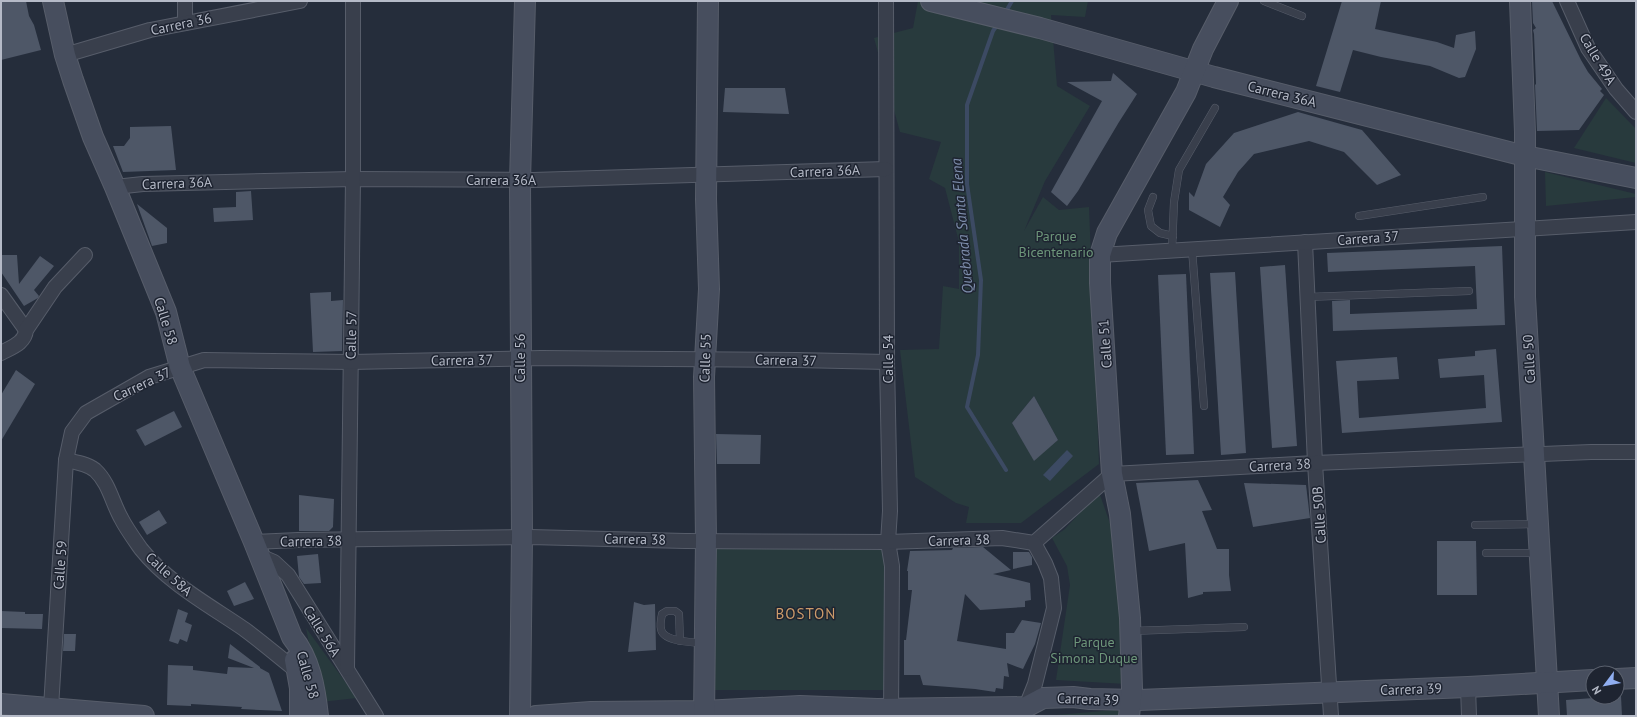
<svg xmlns="http://www.w3.org/2000/svg" width="1637" height="717" font-family="'PT Sans',sans-serif">
<rect width="100%" height="100%" fill="#252d3b"/>
<g fill="#283a3d" fill-rule="evenodd">
<path d="M918 1H1088L1085 17 1051 15 1057 86 1090 106 1045 181 1024 231 1043 197 1059 210 1089 207 1099 464 1021 523H966L969 507 956 503 915 477 900 350 939 349 943 286 959 289V242L945 188 929 179 941 142 900 132 874 38 913 28ZM1034 396 1058 440 1034 460 1012 423Z"/>
<path d="M1606 98 1636 129V163L1574 148Z"/>
<path d="M1545 172 1636 194V197L1546 206Z"/>
<path d="M1099 492 1118 546 1126 684 1056 680 1070 585 1067 566 1052 538 1065 529Z"/>
<rect x="710" y="544" width="177" height="146"/>
<path d="M306 628 357 698 321 702Z"/>
<path d="M1114 710 1119 711 1122 716H1045Z"/>
</g>
<path fill="#3c4a63" d="M1067 450 1073 456 1050 481 1043 475Z"/>
<g fill="none" stroke-linecap="round" stroke-linejoin="round">
<g stroke="#3c4a63" stroke-width="4">
<path d="M1005 13 1012 1"/>
<path d="M998 24 993 31 967 105V184L981 280 978 355 967 407 1006 470"/>
</g>
</g>
<g fill="#4e5767">
<path d="M1 1H26L29 16 34 25 41 50 1 60Z"/>
<path d="M1342 1H1381L1375 29 1437 42 1454 48 1456 35 1475 31 1476 49 1465 77 1459 78 1430 66 1381 57 1353 50 1340 92 1316 86Z"/>
<path d="M1532 1H1552L1581 60 1588 72 1602 89 1600 91 1604 95 1579 130 1537 131 1535 85 1536 84 1534 34 1533 30 1536 28 1533 23Z"/>
<path d="M1113 73 1137 94 1119 122 1078 191 1067 206 1051 192 1102 101 1067 82 1111 81Z"/>
<path d="M725 88H785L789 114 723 112Z"/>
<path d="M1298 112 1362 130 1401 175 1377 185 1344 152 1309 141 1254 154 1238 172 1223 197 1230 205 1220 227 1189 210V192L1194 197 1206 164 1234 133Z"/>
<path d="M171 126 176 170 123 172 113 146H124L130 138V127Z"/>
<path d="M251 191 253 220 214 222 213 208 236 207V192Z"/>
<path d="M137 204 167 228V243L152 246Z"/>
<path d="M1502 246 1505 325 1333 331 1332 301 1350 300V314L1477 309 1475 266 1328 272 1327 253Z"/>
<path d="M1 255H17L19 284 40 256 54 266 34 290 39 296 38 298 24 306 1 272Z"/>
<path d="M1285 265 1297 446 1272 448 1260 267Z"/>
<path d="M1235 272 1246 453 1221 455 1210 273Z"/>
<path d="M1186 274 1194 454 1166 455 1158 275Z"/>
<path d="M331 292V301L343 300 342 351 313 352 310 293Z"/>
<path d="M1496 349 1502 422 1342 433 1336 361 1397 357 1399 379 1357 381 1359 418 1486 408 1484 375 1440 378 1438 359 1475 356V351Z"/>
<path d="M16 370 35 384 1 441V395Z"/>
<path d="M1034 396 1058 440 1034 461 1012 423Z"/>
<path d="M174 411 182 427 145 446 136 430Z"/>
<path d="M716 434 761 435 760 464H717Z"/>
<path d="M1198 480 1212 510 1202 511 1217 549H1229V575L1231 591 1203 592V594L1188 598 1185 543 1149 551 1136 483Z"/>
<path d="M1244 483 1306 485 1310 518 1253 527Z"/>
<path d="M299 495 334 499 333 527 329 531H299Z"/>
<path d="M159 510 167 523 147 535 139 522Z"/>
<path d="M1437 541H1476L1477 595H1437Z"/>
<path d="M983 547 1011 570 993 574 1030 583 1031 600 1025 601V607L980 610 965 594 957 641 1006 649V633H1014L1022 620 1041 623 1035 644 1023 669 1007 663 1009 677 1004 676 1003 689 996 688 995 692 975 689 923 685 920 675H904V640H906L912 590H908V571H907L910 551 952 550 953 548Z"/>
<path d="M1013 552H1029L1032 557V565L1013 569Z"/>
<path d="M318 554 321 583 304 584 299 577 297 556Z"/>
<path d="M245 582 254 599 234 606 227 591Z"/>
<path d="M634 602 644 605 655 604 656 650 628 652Z"/>
<path d="M178 609 188 613 185 622 192 625 187 642 180 639 178 644 169 641Z"/>
<path d="M1 611 25 612V614H43L42 629 1 628Z"/>
<path d="M64 634H76L75 651H63Z"/>
<path d="M230 644 260 667V668L269 673 282 711 241 709 242 707 191 704V706L167 705 168 665 193 666V670L227 674 228 667 254 668 228 658Z"/>
<path d="M1621 696 1622 716H1567L1566 700Z"/>
</g>
<g fill="none" stroke-linecap="round" stroke-linejoin="round">
<g stroke="#575d6a" stroke-width="8">
<g id="lane">
<path d="M1264 1 1302 16"/>
<path d="M1153 197 1148 210 1151 226 1160 233 1173 236"/>
<path d="M1359 216 1483 197"/>
<path d="M1192 249 1204 406"/>
<path d="M1172 250 1174 202 1179 170 1215 108"/>
<path d="M1307 297 1469 291"/>
<path d="M1475 525 1536 524"/>
<path d="M1486 553H1538"/>
<path d="M1131 631 1244 627"/>
<path d="M680 641 679 614 675 611H667L662 614C661 619 660 625 661 629 663 642 692 642 703 643"/>
</g>
</g>
<g stroke="#575d6a" stroke-width="16">
<g id="street">
<path d="M185 1V23"/>
<path d="M886 1 887 362 890 511 888 542 892 566 891 716"/>
<path d="M1567 1 1588 48 1616 89 1636 112"/>
<path d="M65 55 150 30 300 1"/>
<path d="M115 187 143 184 353 179 533 180 886 169"/>
<path d="M1305 242 1315 463 1331 716"/>
<path d="M1100 255 1636 222"/>
<path d="M1 295 26 330"/>
<path d="M1 353C12 347 25 343 26 330L55 287 85 255"/>
<path d="M66 460C76 462 87 464 95 470 109 483 112 502 121 518 126 528 134 539 141 549 168 583 209 605 244 629 262 642 279 657 297 671"/>
<path d="M254 542 298 540 530 537 685 541 888 542 1002 538 1034 543 1112 474 1315 463 1591 452H1636"/>
<path d="M260 556 274 562 288 575 376 716"/>
<path d="M347 669 353 179V1"/>
<path d="M1468 687 1469 716"/>
<path d="M51 708 66 460 72 432 86 413 149 377 204 360 351 362 541 358 797 360 887 362"/>
<path d="M1025 709 1035 684 1054 608 1051 578 1045 563 1034 543"/>
</g>
</g>
<g stroke="#575d6a" stroke-width="22">
<g id="secondary">
<path d="M53 1 65 55 73 80 93 137 115 187 166 312 180 367 254 542 292 637C310 659 315 688 318 716"/>
<path d="M931 1 1040 28 1214 77 1525 156 1636 178"/>
<path d="M1520 1 1525 132V297L1549 716"/>
<path d="M295 660 300 688V716"/>
<path d="M1617 679 1636 678"/>
<path d="M1 704 144 716"/>
<path d="M520 716 522 537 520 181 525 1"/>
<path d="M536 716 591 712 704 711 800 706 877 709 1026 707 1043 698 1073 697 1090 699 1139 700 1468 687 1593 680"/>
<path d="M704 716 706 540 704 377 709 289 706 199 708 1"/>
<path d="M1129 716 1132 689 1130 618 1120 514 1112 474 1100 283V255L1107 233 1186 92 1203 49 1228 1"/>
</g>
</g>
<use href="#lane" stroke="#393f4c" stroke-width="7"/>
<use href="#street" stroke="#393f4c" stroke-width="14"/>
<use href="#secondary" stroke="#474e5e" stroke-width="20"/>
</g>
<g text-anchor="middle" stroke-width="3" stroke-linejoin="round" paint-order="stroke">
<g font-size="14" fill="#b5bac7" stroke="#1e2431">
<text transform="translate(181 24) rotate(-12)" y="5">Carrera 36</text>
<text transform="translate(1598 59) rotate(59)" y="5">Calle 49A</text>
<text transform="translate(1282 94) rotate(14)" y="5">Carrera 36A</text>
<text transform="translate(825 171) rotate(-2)" y="5">Carrera 36A</text>
<text x="501" y="185">Carrera 36A</text>
<text transform="translate(177 183) rotate(-2)" y="5">Carrera 36A</text>
<text transform="translate(1368 238) rotate(-4)" y="5">Carrera 37</text>
<text transform="translate(166 321) rotate(73)" y="5">Calle 58</text>
<text transform="translate(351 335) rotate(-89)" y="5">Calle 57</text>
<text transform="translate(1105 344) rotate(-94)" y="5">Calle 51</text>
<text transform="translate(520 358) rotate(-90)" y="5">Calle 56</text>
<text transform="translate(705 358) rotate(-88)" y="5">Calle 55</text>
<text transform="translate(888 359) rotate(-90)" y="5">Calle 54</text>
<text transform="translate(1529 359) rotate(-93)" y="5">Calle 50</text>
<text transform="translate(462 360) rotate(-1)" y="5">Carrera 37</text>
<text transform="translate(786 360) rotate(1)" y="5">Carrera 37</text>
<text transform="translate(142 384) rotate(-25)" y="5">Carrera 37</text>
<text transform="translate(1280 465) rotate(-3)" y="5">Carrera 38</text>
<text transform="translate(1319 515) rotate(-94)" y="5">Calle 50B</text>
<text transform="translate(635 539) rotate(1)" y="5">Carrera 38</text>
<text transform="translate(959 540) rotate(-2)" y="5">Carrera 38</text>
<text transform="translate(311 541) rotate(-1)" y="5">Carrera 38</text>
<text transform="translate(60 565) rotate(-86)" y="5">Calle 59</text>
<text transform="translate(169 574) rotate(42)" y="5">Calle 58A</text>
<text transform="translate(322 631) rotate(58)" y="5">Calle 56A</text>
<text transform="translate(308 675) rotate(74)" y="5">Calle 58</text>
<text transform="translate(1411 689) rotate(-2)" y="5">Carrera 39</text>
<text transform="translate(1088 699) rotate(2)" y="5">Carrera 39</text>
</g>
<g font-size="14" fill="#6d967a" stroke="#1e2431">
<text x="1056" y="241">Parque<tspan x="1056" dy="16">Bicentenario</tspan></text>
<text x="1094" y="647">Parque<tspan x="1094" dy="16">Simona Duque</tspan></text>
</g>
<g font-size="15" font-style="italic" fill="#7e8eac" stroke="#1e2431">
<text transform="translate(962 226) rotate(-95)" y="5">Quebrada Santa Elena</text>
</g>
<g font-size="15" letter-spacing="1" fill="#cd9c6a" stroke="#1e2431">
<text x="806" y="619">BOSTON</text>
</g>
</g>
<rect width="1637" height="717" fill="none" stroke="#b5bac7" stroke-width="4"/>
<g transform="translate(1605 685) rotate(238)"><circle r="19" fill="#1e2431" stroke="#5a606d"/>
<path d="M0-3L7 15L0 10L-7 15Z" fill="#90aef0"/>
<text y="-6" font-size="11" font-weight="bold" text-anchor="middle" fill="#b5bac7">N</text>
</g>
</svg>
